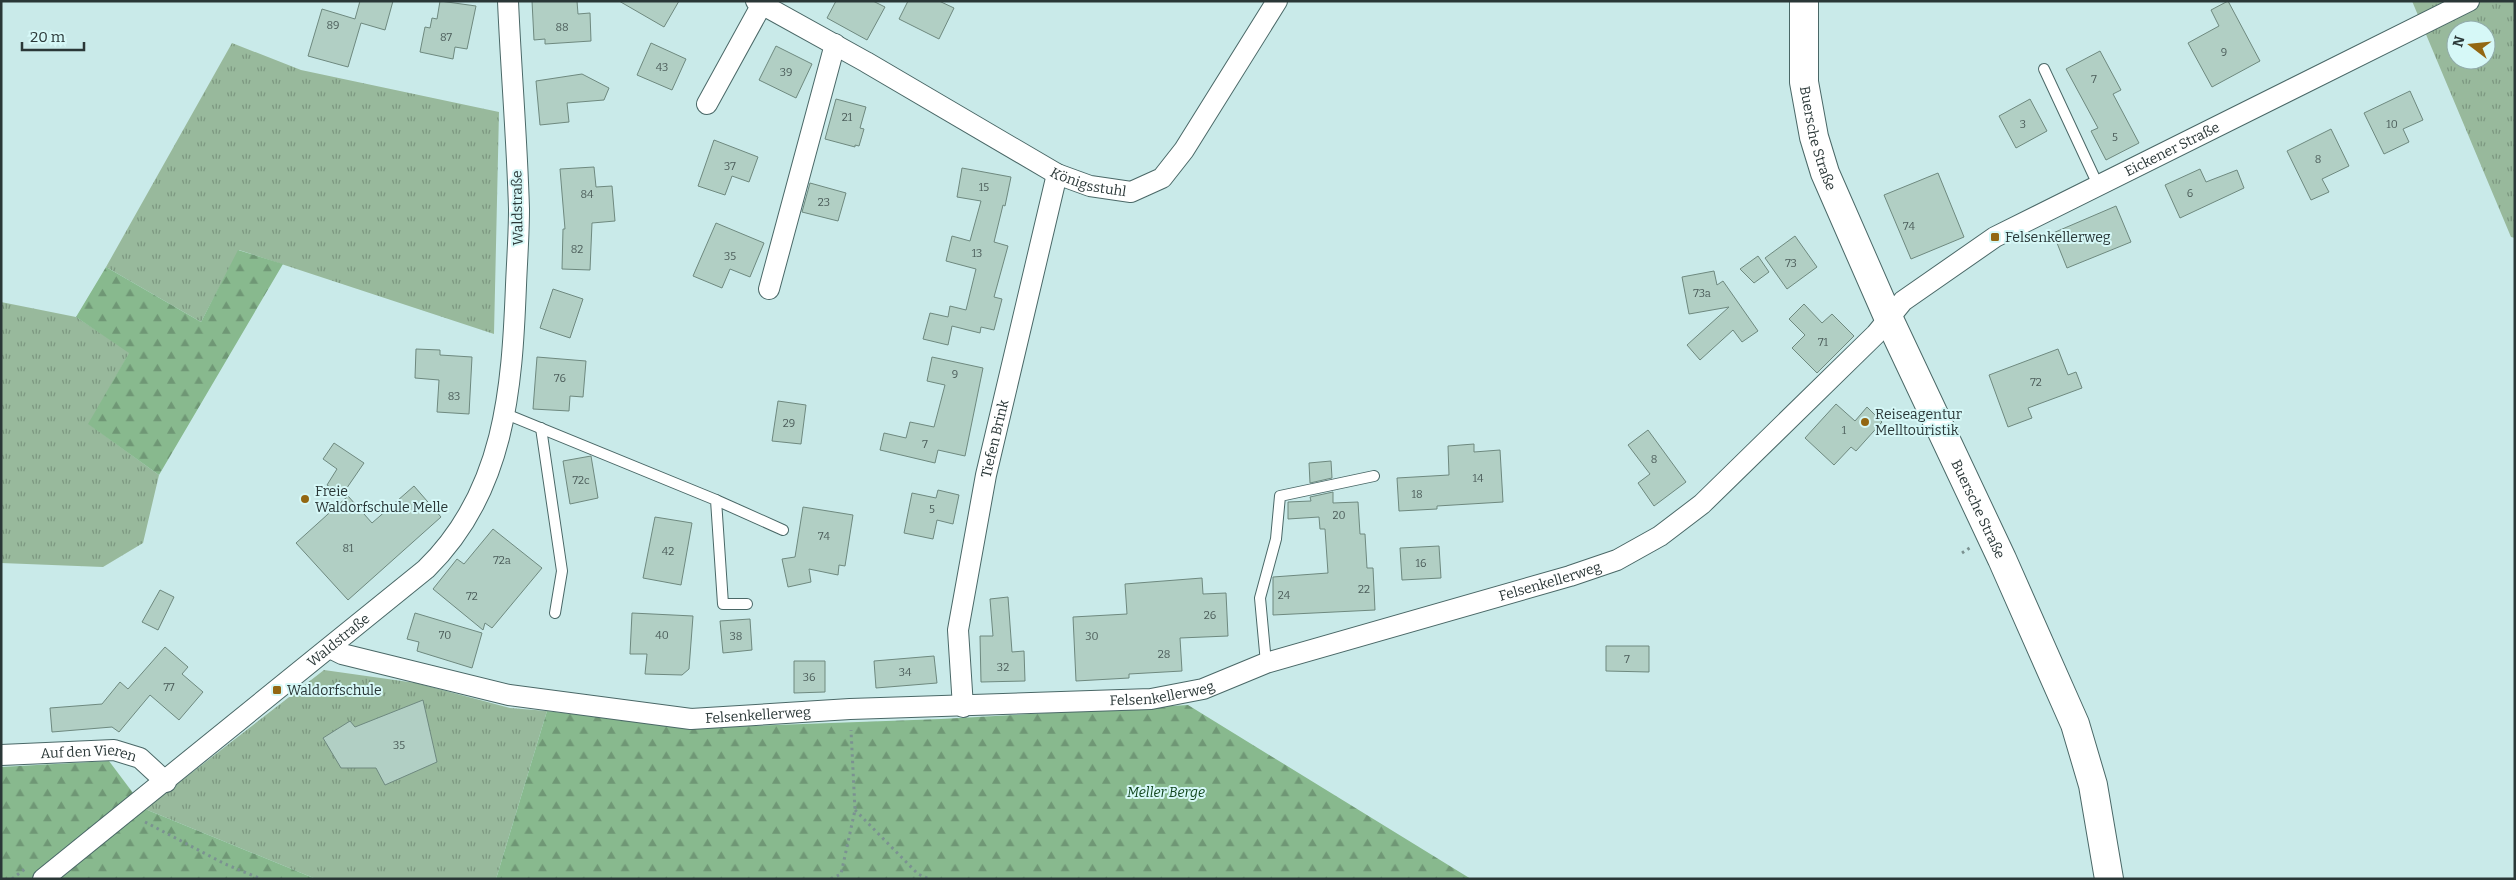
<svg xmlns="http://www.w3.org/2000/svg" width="2516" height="880" font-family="Bitter,serif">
<defs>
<pattern id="grass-tufts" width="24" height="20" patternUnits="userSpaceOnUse" patternTransform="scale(1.25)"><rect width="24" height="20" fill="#98b99c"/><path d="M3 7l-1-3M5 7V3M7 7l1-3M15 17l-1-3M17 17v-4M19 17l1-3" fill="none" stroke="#7c9780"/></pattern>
<pattern id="forest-firs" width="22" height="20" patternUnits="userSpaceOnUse" patternTransform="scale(1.25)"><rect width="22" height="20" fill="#88b98e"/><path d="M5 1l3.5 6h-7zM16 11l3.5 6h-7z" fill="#6f9775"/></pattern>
</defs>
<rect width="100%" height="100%" fill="#c9eae9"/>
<g fill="url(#grass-tufts)" fill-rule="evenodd">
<path d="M2412 1H2515V238L2511 237ZM2456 30H2486V60H2456Z"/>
<path d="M232 43 301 70 499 112 494 334 239 250 201 322 106 267Z"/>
<path d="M1 302 76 317 130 352 89 424 159 475 143 543 103 567 1 563Z"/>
<path d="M324 670 416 683 510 708 547 711 496 879H316L145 809Z"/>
</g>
<g fill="url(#forest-firs)">
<path d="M238 250 283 264 159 475 88 424 129 353 76 317 106 267 201 322Z"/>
<path d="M1188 705 1471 879H496L547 711 694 728 941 719Z"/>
<path d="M109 761 145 809 316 879H1V767Z"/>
</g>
<g fill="#b1cfc4" stroke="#6e897f">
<path d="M360 1H393L385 30 361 23 348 67 308 56 322 9 355 19Z"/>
<path d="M440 1 476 6 467 49 455 47 453 59 420 52 425 27 430 28 432 18 437 19Z"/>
<path d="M532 1H577L578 14 590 13 591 41 545 44V39L534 40Z"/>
<path d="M619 1H679L664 27Z"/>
<path d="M836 1H873L885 7 867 40 827 18Z"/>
<path d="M908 1H939L954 8 939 39 899 19Z"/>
<path d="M2228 1 2260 61 2212 87 2188 43 2219 26 2211 10Z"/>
<path d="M651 43 686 59 672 90 637 75Z"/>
<path d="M776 46 812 64 796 98 759 80Z"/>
<path d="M2100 51 2121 90 2113 94 2139 143 2106 160 2091 131 2098 128 2066 69Z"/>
<path d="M582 74 609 88 604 100 567 103 569 122 540 125 536 81Z"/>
<path d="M2410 91 2423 120 2403 129 2409 142 2384 154 2364 113Z"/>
<path d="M836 99 866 107 860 128 864 129 859 146 855 145V147L825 139Z"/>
<path d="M2030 99 2047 131 2016 148 1999 116Z"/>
<path d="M2331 129 2349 166 2322 179 2329 192 2311 200 2287 151Z"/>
<path d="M714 140 758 157 749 182 732 176 725 195 698 186Z"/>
<path d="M594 167 596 187 612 186 615 221 592 223 590 270 562 269 563 229H565L560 169Z"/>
<path d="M962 168 1011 177 1005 206 1003 205 994 242 1008 246 994 297 1002 299 994 330 981 327 980 333 952 326 948 345 923 339 930 313 948 317 950 306 966 310 976 269 946 261 952 236 970 241 981 201 957 197Z"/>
<path d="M2200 169 2206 182 2237 170 2244 188 2180 218 2165 185Z"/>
<path d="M1938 173 1964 237 1911 259 1884 195Z"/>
<path d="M810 183 846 193 838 221 802 212Z"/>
<path d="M2116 206 2131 242 2067 268 2053 233Z"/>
<path d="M716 223 764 243 750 277 730 269 722 288 693 276Z"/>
<path d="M1795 236 1817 267 1787 289 1765 258Z"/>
<path d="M1758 256 1769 272 1754 283 1740 269Z"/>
<path d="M1714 271 1717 285 1723 281 1758 331 1742 342 1733 330 1700 360 1687 345 1729 307 1689 314 1682 277Z"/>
<path d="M553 289 583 299 570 338 540 328Z"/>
<path d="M1804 304 1822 323 1832 314 1854 336 1817 373 1792 348 1805 335 1789 319Z"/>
<path d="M416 349 440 350V355L472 357 469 414 437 412 439 380 415 378Z"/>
<path d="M2058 349 2068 375 2076 372 2082 388 2028 408 2032 418 2008 427 1989 375Z"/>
<path d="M537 357 586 361 583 397 570 396 569 411 533 409Z"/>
<path d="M932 357 983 368 965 456 938 450 935 463 880 450 884 433 906 438 910 422 934 427 945 385 927 381Z"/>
<path d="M778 401 806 405 801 444 772 441Z"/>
<path d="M1836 404 1855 421 1867 407 1882 422 1856 451 1851 447 1834 465 1805 438Z"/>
<path d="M1648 430 1686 482 1654 506 1638 483 1650 474 1628 445Z"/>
<path d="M334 443 364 463 342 495 327 485 337 469 323 459Z"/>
<path d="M1474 444V452L1500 450 1503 502 1437 506V509L1399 511 1397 478 1449 475 1448 446Z"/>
<path d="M591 456 598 498 570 504 563 461Z"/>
<path d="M1331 461 1332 478 1310 483 1309 463Z"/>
<path d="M414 486 441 517 348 600 296 543 348 496 372 523Z"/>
<path d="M938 490 959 495 953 524 937 520 933 539 904 533 912 493 936 498Z"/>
<path d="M1333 492V503L1358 502 1360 534H1365L1367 568H1373L1375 610 1273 615V577L1328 573 1325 529H1320L1319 517 1288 519V502L1311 501 1310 497Z"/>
<path d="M803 507 853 515 845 566 839 565 838 575 809 569 811 582 788 587 782 559 795 557Z"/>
<path d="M655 517 692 523 681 585 643 578Z"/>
<path d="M493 529 542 568 492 628 485 623 483 630 433 589 457 559 464 564Z"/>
<path d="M1439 546 1441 578 1402 580 1400 548Z"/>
<path d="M1202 578 1203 594 1226 593 1228 636 1180 638 1182 671 1129 674V678L1076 681 1073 617 1127 614 1125 584Z"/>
<path d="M160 590 174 597 158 630 142 622Z"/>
<path d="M1008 597 1012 652 1024 651 1025 681 981 682 980 636H993L990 599Z"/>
<path d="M415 613 482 633 472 668 417 651 419 642 407 639Z"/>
<path d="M632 613 693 616 689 669 682 675 645 674 647 654H630Z"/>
<path d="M750 619 752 650 723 653 720 621Z"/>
<path d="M1606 646H1649V672L1606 671Z"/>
<path d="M165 647 188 667 182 674 203 692 179 720 150 695 119 732 112 727 52 732 50 708 102 704 120 682 128 689Z"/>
<path d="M934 656 937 683 876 688 874 661Z"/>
<path d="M794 661H825V692L794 693Z"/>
<path d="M423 700 437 762 385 785 376 768H341L323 738 350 721 355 727Z"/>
</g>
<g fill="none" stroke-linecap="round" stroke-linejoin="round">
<g stroke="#4a6867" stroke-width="12">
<g id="service">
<path d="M2044 69 2098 185"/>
<path d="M506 414 716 500 723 604H747"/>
<path d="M541 428 562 571 555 613"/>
<path d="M716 500 783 530"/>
<path d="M1266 663 1260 598 1276 539 1280 496 1374 476"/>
</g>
</g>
<g stroke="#4a6867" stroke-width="22">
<g id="minor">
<path id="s1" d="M756 1 866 62 1057 174 1090 186 1131 192 1162 178 1184 150 1277 1"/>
<path d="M707 104 762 4"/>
<path d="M769 289 835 44"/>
<path id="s2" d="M330 648 342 654 509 695 691 719 850 709 1151 699 1203 689 1266 663 1570 576 1617 560 1660 536 1702 504 1876 334 1903 301 1995 237 2469 1"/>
<path id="s3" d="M963 707 958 630 986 475 1057 174"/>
<path id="s4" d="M1 755 114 750 140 758 166 782"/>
<path id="s5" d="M43 879 426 569C505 492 512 389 516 285 517 260 519 234 519 209 517 140 511 70 508 1"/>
</g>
</g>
<g stroke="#4a6867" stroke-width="30">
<g id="secondary">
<path id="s6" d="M1804 1V82L1814 137 1825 173 1888 317 2002 559 2075 724 2093 785 2109 879"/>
</g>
</g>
<g stroke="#7b9291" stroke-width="3" stroke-dasharray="2.5 4" stroke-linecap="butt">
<path d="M1962 553 1971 547"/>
<path d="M855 810 918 874 929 879"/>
<path d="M145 822 225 864 261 879"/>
<path d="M12 879 26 868"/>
<path d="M831 879 841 874 855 810 851 730"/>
</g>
<use href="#service" stroke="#fff" stroke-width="10"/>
<use href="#minor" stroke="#fff" stroke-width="20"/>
<use href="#secondary" stroke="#fff" stroke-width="28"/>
</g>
<g fill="#936712" stroke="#d6f8f7" stroke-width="2">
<rect x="1990" y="232" width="10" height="10" rx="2.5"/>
<circle cx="1865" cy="422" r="5"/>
<circle cx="305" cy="499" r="5"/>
<rect x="272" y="685" width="10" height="10" rx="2.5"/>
</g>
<g text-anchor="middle" stroke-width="4" stroke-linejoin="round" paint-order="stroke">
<g font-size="11" fill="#4c5d5a">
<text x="333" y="29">89</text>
<text x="562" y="31">88</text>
<text x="446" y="41">87</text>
<text x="2224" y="56">9</text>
<text x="662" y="71">43</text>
<text x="786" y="76">39</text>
<text x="2094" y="83">7</text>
<text x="847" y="121">21</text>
<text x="2023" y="128">3</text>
<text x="2392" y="128">10</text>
<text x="2115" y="141">5</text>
<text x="2318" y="163">8</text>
<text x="730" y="170">37</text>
<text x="984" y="191">15</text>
<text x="2190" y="197">6</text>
<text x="587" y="198">84</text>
<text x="824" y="206">23</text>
<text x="1909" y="230">74</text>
<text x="577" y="253">82</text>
<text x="977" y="257">13</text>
<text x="730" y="260">35</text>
<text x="1791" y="267">73</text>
<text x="1702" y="297">73a</text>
<text x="1823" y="346">71</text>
<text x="955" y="378">9</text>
<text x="560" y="382">76</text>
<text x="2036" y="386">72</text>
<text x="454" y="400">83</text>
<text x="789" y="427">29</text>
<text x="1844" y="434">1</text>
<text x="925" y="448">7</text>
<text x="1654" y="463">8</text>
<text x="1478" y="482">14</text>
<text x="581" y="484">72c</text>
<text x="1417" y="498">18</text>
<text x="932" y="513">5</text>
<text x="1339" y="519">20</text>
<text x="824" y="540">74</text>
<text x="348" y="552">81</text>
<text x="668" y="555">42</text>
<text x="502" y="564">72a</text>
<text x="1421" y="567">16</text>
<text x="1364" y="593">22</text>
<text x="1284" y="599">24</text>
<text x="472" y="600">72</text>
<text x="1210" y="619">26</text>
<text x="445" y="639">70</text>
<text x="662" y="639">40</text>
<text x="736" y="640">38</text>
<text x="1092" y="640">30</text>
<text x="1164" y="658">28</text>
<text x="1627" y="663">7</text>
<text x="1003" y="671">32</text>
<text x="905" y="676">34</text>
<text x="809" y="681">36</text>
<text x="169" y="691">77</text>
<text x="399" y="749">35</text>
</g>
<g font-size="14" fill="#2a3737" stroke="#d6f8f7">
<text dy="5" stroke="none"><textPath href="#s6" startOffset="139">Buersche Straße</textPath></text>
<text dy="5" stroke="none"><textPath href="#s2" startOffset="2014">Eickener Straße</textPath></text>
<text dy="5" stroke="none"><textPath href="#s1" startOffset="380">Königsstuhl</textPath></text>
<text transform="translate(517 208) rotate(-91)" y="5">Waldstraße</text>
<text dy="5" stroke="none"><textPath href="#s3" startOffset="272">Tiefen Brink</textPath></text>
<text dy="5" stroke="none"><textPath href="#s6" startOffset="544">Buersche Straße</textPath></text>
<text dy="5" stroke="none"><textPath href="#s2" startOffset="1246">Felsenkellerweg</textPath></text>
<text dy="5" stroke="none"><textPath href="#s5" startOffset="380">Waldstraße</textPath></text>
<text dy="5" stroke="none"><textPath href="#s2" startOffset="841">Felsenkellerweg</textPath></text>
<text dy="5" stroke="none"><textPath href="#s2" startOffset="436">Felsenkellerweg</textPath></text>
<text dy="5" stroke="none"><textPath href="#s4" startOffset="88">Auf den Vieren</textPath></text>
</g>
<g font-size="14" fill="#2a3737" stroke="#d6f8f7" text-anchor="start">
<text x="2005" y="242">Felsenkellerweg</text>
<text x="1875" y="419">Reiseagentur<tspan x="1875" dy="16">Melltouristik</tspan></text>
<text x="315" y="496">Freie<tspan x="315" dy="16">Waldorfschule Melle</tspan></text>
<text x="287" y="695">Waldorfschule</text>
</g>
<g font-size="14" font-style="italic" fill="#12471f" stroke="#d6f8f7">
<text x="1166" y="797">Meller Berge</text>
</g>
</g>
<rect width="2516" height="880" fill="none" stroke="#2a3737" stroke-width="5"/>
<g transform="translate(2471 45) rotate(286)"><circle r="24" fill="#d6f8f7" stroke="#91abaa"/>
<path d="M0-4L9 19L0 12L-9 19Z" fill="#936712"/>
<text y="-8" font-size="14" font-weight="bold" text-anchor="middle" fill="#2a3737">N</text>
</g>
<path d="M22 42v8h62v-8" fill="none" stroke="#2a3737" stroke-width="2.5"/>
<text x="30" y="42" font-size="15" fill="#2a3737" stroke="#d6f8f7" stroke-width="4" paint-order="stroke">20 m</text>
</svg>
